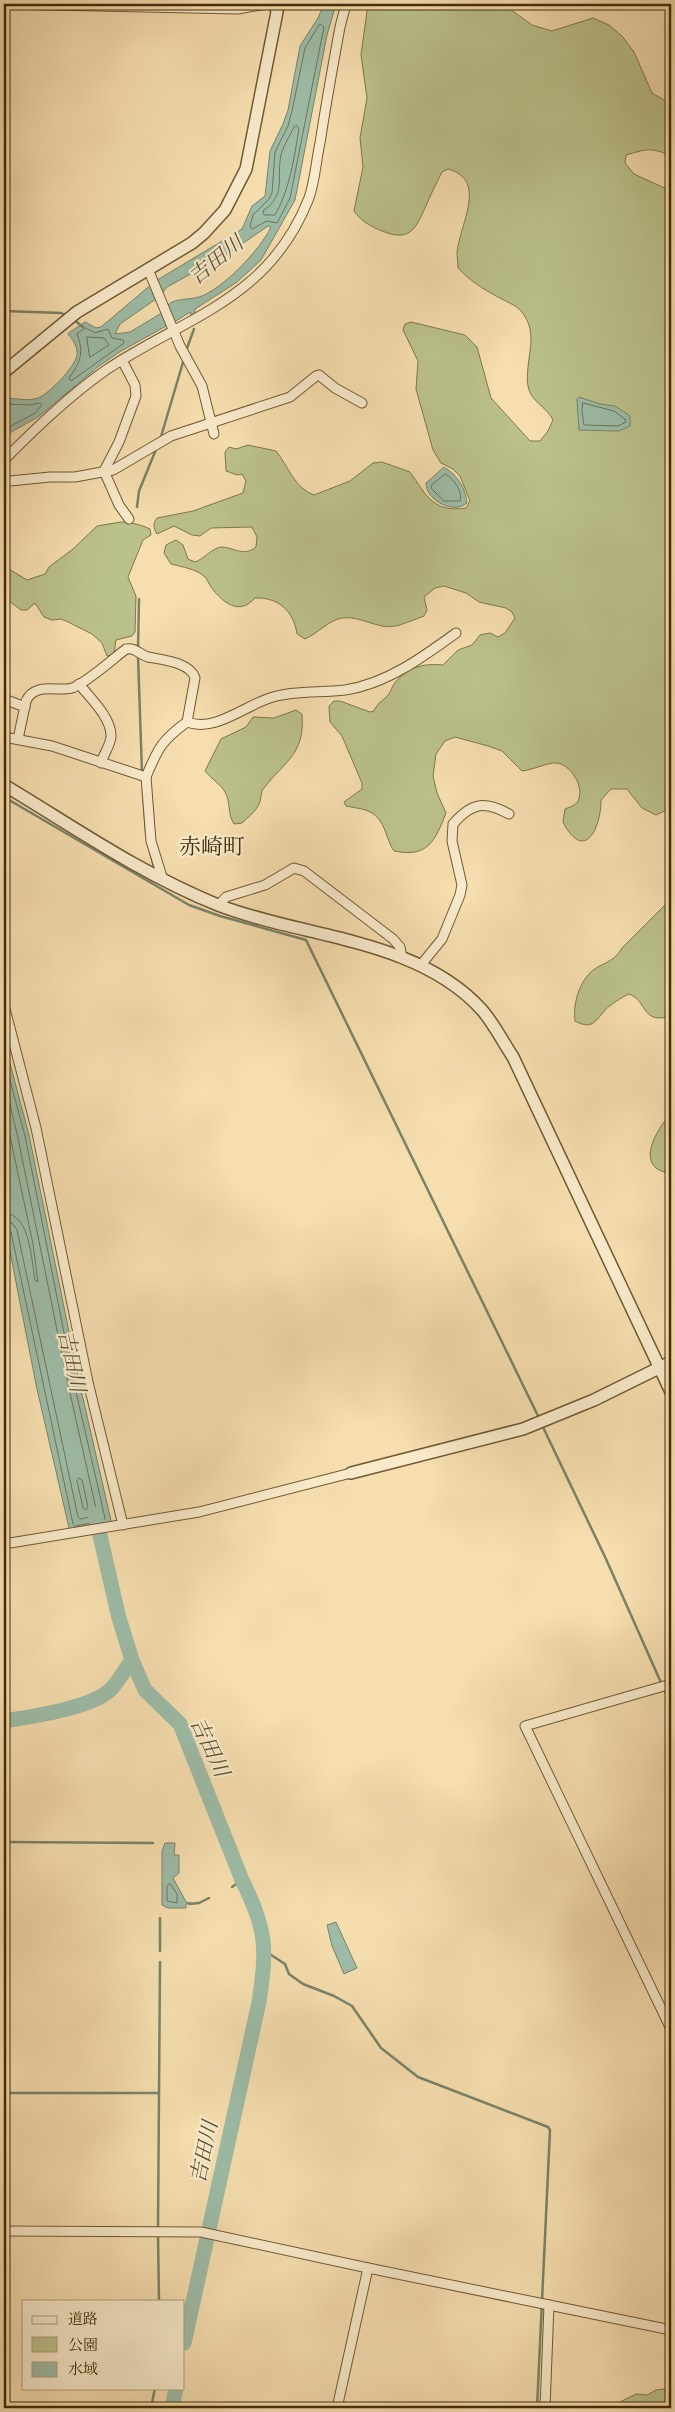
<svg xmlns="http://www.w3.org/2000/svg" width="675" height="2412" font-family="'IM FELL English','Noto Serif JP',serif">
<rect width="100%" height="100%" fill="#f6deaf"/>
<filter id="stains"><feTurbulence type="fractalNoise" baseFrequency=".004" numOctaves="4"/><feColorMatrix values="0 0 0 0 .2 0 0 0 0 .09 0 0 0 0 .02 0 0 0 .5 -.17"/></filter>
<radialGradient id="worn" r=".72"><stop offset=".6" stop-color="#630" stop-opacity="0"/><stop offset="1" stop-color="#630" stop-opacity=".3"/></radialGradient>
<g fill="#bbc18b" stroke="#7f774a">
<path d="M368 4H503L532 25 552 31 593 18 609 25 622 36 634 52 652 93 671 104V156C651 147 647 149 626 155L625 163 634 174 671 191V808L656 815 642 808 627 789H611L601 800C601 829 584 863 563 822L565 809C570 807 575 806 578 801 585 787 571 765 557 763 548 762 533 770 522 771L502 751 488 746 455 737 445 741 436 754 433 776 437 793 446 813C435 841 428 858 394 851 385 838 386 820 370 812 363 808 354 808 346 806L344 802 362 789V783L342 736 330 722 329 706 334 701H340L370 712 374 711C378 702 383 701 389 694 391 691 392 687 394 684 407 667 423 663 443 665L458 650 472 645 480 635 490 633 498 637 505 633 515 618 512 612 506 608 479 602 466 593 444 586 435 588 424 597 427 610 424 616C418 618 402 625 395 626 378 630 360 615 342 618 329 620 317 634 305 639L297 634C294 612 279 597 255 598 239 616 223 603 211 587 209 584 207 579 205 577 197 569 182 567 171 564L164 553 166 545 176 540 183 545 188 559 195 562C204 559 213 547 222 547 235 548 244 557 256 547L257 537 252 527 211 528 200 536 192 535 174 526 157 534C153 528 153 523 157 518L193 511 243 493 246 481 242 474 237 475 226 471 225 452 229 447 236 449 248 445 276 451C289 467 294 488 314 495L350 481 373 463 382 462 410 472C427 496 433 513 466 508L470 501 460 476 453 469 441 463 433 450 416 389 418 361 403 330 405 324 411 322 465 335 477 347 491 398 530 441H540L548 431 553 420C547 407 530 401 528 386 524 360 541 334 521 311 516 305 505 301 498 297 483 289 469 280 458 268 458 262 457 257 457 252 460 224 488 180 448 169L442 172C436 184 430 196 425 208 415 230 409 242 382 231 370 226 361 221 354 211L363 167 360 138 367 98 361 55Z"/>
<path d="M121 522C130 522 142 525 150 529L151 535 143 540 128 577 136 596 135 632 132 636 116 640 114 655 107 656 102 643 92 634 68 622 61 619 52 620 44 617 35 603 27 610H21L8 600H4V566L27 580 45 574 49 567 73 549 97 526Z"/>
<path d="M296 710 302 714C305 754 286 760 264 788 260 792 262 800 258 806 255 812 247 818 242 823L234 824C227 813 231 802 225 792 222 786 211 778 205 771L221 739 246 727 253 717 274 718Z"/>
<path d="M671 899V1016C641 1025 648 1001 629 994 622 997 610 1005 605 1010 595 1022 592 1030 575 1021 573 1005 578 986 589 974 600 962 612 965 622 948Z"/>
<path d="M671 1113V1175C667 1173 660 1171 656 1168 640 1154 661 1125 671 1113Z"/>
<path d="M671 2388V2408H608L636 2394 647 2395 656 2390Z"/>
</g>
<g fill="#9dbca7" stroke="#798368">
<path d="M324 4H336L327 35 295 200 261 260 237 282 195 309V313L191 315 190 312 173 323 167 309 169 304C177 298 189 300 199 297 222 290 261 249 271 227L268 226 229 253 167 287 160 296 154 282 242 229 252 206 265 196 270 151 283 124 288 110 300 46 318 18Z"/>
<path d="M153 283 159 297 120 324 115 334 130 332 165 311 170 324 121 351 99 366 38 417 4 436V399C15 397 27 402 38 398 50 393 75 367 77 355 78 347 73 340 68 334L70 332 85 322 96 328 101 327Z"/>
<path d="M579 397 600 404 615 406 630 416V426L619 431 579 430 577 399Z"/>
<path d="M444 467C458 476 465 487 467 503 453 515 426 500 426 483Z"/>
<path d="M4 1041 29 1135 79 1381 112 1525 70 1532 37 1389 4 1221Z"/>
<path d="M165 1843H175L174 1855H179V1873L173 1878 186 1902 191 1903 186 1904V1908H168L162 1905V1851Z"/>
<path d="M336 1922 357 1968 344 1974 332 1946 327 1925Z"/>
</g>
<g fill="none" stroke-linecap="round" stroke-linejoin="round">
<g stroke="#707458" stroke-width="1">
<path d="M320 24 324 27 290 198 277 223 267 221 252 229 250 226 253 215 269 199 272 193 275 152 288 126 292 111 305 48Z"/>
<path d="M297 126 299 129C294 158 290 189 275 215H264L263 211C287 194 276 179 281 155 283 146 290 136 294 127Z"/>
<path d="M86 328 95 333 108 329 112 338 123 340 124 343 71 381 69 378C81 362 84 352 77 334Z"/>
<path d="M87 337 104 338 109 345 90 357Z"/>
<path d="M583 403 614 411 625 419 626 422 618 426 584 425 582 412Z"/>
<path d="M4 404 29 405 40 403 42 405 35 413 4 430"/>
<path d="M446 474C454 480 463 491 460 501H444L431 488 432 485Z"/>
<path d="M4 1058 25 1136 74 1383 105 1518 103 1521 75 1526 73 1524 11 1232 4 1227"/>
<path d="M4 1080 18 1138 68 1384 97 1513 96 1516 80 1519 78 1517 17 1230 12 1223 4 1221"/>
<path d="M4 1108 33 1244 38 1282 35 1280C31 1260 31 1214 4 1213"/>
<path d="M79 1478 82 1480 88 1507 86 1510 83 1508 77 1481Z"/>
<path d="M170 1884 177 1894V1903L167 1901V1886Z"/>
</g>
<g stroke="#798368" stroke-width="2.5">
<path d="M4 311 61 313 67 316"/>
<path d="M74 320 83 327"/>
<path d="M186 351 194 329"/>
<path d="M160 440 184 359"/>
<path d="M137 507 139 491 157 447"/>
<path d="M138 648 139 599"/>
<path d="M138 656 142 773"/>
<path d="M143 791 146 833"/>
<path d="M4 797 189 905 220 916 306 940 539 1418"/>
<path d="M148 843 155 872"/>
<path d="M542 1425 606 1559 671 1705"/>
<path d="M4 1842 153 1843"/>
<path d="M232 1887 242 1880"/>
<path d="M189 1904 199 1903 209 1898"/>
<path d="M160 1951V1918"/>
<path d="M265 1951 285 1964 289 1974 303 1984 334 1996 352 2006 381 2048 418 2077 548 2127 550 2130 537 2408"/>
<path d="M4 2093H159"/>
<path d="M158 2227 160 1962"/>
<path d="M158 2235 159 2301"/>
<path d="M151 2408 155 2388"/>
</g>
<g stroke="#9dbca7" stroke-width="15">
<path d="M95 1514 119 1618 132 1660 145 1690 180 1724 242 1880C267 1930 267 1948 259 2002L184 2343"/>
<path d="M4 1721C30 1717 93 1708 111 1689 119 1681 125 1669 132 1660"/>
<path d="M172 2408 176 2388"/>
</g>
<g stroke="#705932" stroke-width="11">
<g id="minor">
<path d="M4 4 238 9 266 4"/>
<path d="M148 269 180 346 202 386 214 434"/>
<path d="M122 360 135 385 136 396 119 442 104 471 119 505 129 519"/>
<path d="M4 460C36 428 69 396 106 370 187 316 269 300 309 198 315 181 316 161 320 143 326 104 333 65 340 27L346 4"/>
<path d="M4 478 10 481 50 477H75L113 470 171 436 290 397 316 376 319 375 335 388 362 403"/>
<path d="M79 684C90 698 112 718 111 737 110 746 103 755 101 763"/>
<path d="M4 699 25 707"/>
<path d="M187 722C215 733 247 704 273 697 296 690 321 693 345 690 386 684 423 657 456 633"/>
<path d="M4 737 52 746 146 777 151 841 163 880"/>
<path d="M18 739 26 701C35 682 57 692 72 688 85 684 114 658 126 649 135 647 140 655 148 657 162 660 190 662 195 678L187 722C162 740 158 748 146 777"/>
<path d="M219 905 226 897 265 885 294 868 304 871 393 939 400 947 402 958"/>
<path d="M420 966 442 939 460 895 462 885 452 841 453 824C472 802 485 801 509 814"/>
<path d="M4 1005 36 1128 88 1382 123 1525"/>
<path d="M4 1544 199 1512 351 1473"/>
<path d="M671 1684 525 1726 671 2029"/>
<path d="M4 2231 201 2232 368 2268 337 2408"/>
<path d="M368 2268 549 2305"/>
<path d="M545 2408 549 2305 671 2330"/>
</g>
</g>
<g stroke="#705932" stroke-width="14">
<g id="tertiary">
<path d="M4 372 77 312 192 243 204 233 225 210 246 169 277 12 275 4"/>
<path d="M4 785C74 827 141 874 218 905 303 938 417 938 482 1010 494 1024 503 1042 513 1057L671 1392"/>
<path d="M351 1473 523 1429 594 1400 671 1362"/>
</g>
</g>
<use href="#minor" stroke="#f9eacb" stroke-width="9"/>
<use href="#tertiary" stroke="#f9eacb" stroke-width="11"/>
</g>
<g text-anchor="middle" stroke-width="4.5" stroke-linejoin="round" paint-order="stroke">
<g font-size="21" font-style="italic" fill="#5a5130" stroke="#f9eacb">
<text transform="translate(216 260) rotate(-39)" y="7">吉田川</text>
<text transform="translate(72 1361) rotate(78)" y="7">吉田川</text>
<text transform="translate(210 1747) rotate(65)" y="7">吉田川</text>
<text transform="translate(204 2152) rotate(-78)" y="7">吉田川</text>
</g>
<g font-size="22" fill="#432d09" stroke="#f9eacb">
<text x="212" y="854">赤崎町</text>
</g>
</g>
<rect width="675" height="2412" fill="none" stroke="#f6deaf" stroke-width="20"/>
<rect x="5" y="5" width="665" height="2402" fill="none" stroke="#432d09" stroke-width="2.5"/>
<rect x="10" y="10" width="655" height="2392" fill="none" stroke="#432d09"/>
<rect x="22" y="2300" width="162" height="90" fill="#f9eacb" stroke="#b09e7d"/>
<rect x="32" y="2316" width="25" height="8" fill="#f9eacb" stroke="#b09e7d"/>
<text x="68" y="2324" font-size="15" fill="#432d09">道路</text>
<rect x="32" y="2337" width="25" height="15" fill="#bbc18b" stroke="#b09e7d"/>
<text x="68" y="2350" font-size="15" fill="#432d09">公園</text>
<rect x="32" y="2362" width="25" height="15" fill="#9dbca7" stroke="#b09e7d"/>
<text x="68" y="2374" font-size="15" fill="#432d09">水域</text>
<rect width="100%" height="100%" filter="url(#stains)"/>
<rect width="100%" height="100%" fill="url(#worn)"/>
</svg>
